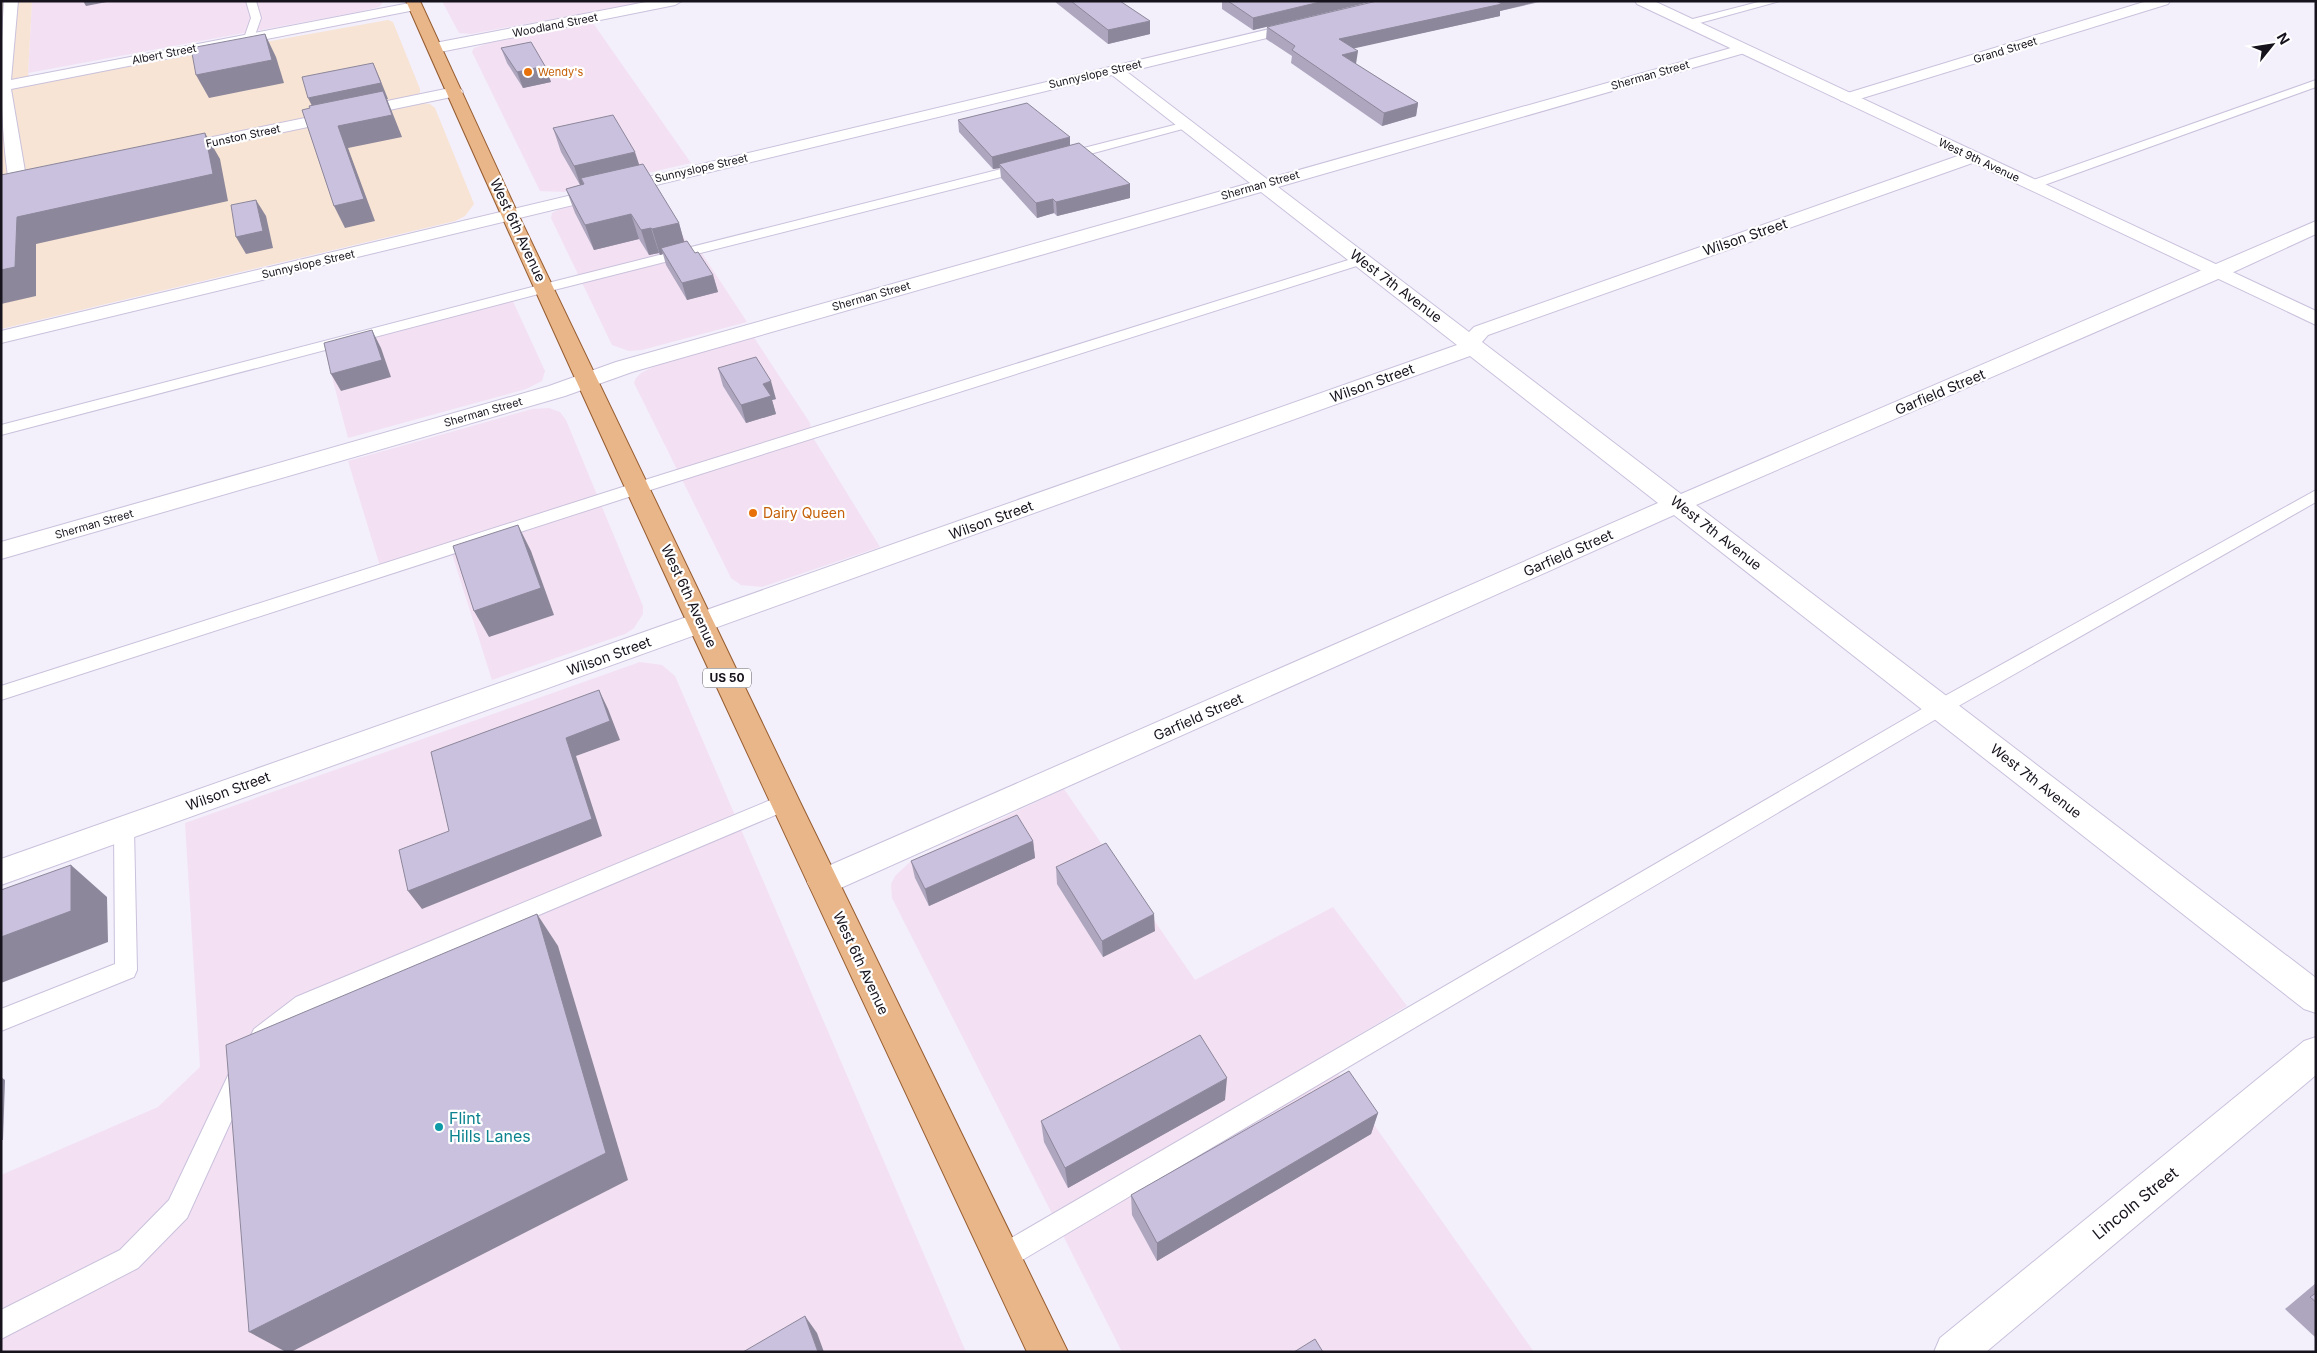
<svg xmlns="http://www.w3.org/2000/svg" width="2317" height="1353" font-family="Inter,sans-serif">
<rect width="100%" height="100%" fill="#f3effb"/>
<g fill="#f3e1f3">
<path d="M32 1H384L379 7 358 12 28 73Z"/>
<path d="M442 1H637L638 3 471 34 459 33Z"/>
<path d="M593 23 691 163 564 192 540 191 472 52 474 48 489 43Z"/>
<path d="M652 186 688 244 701 252 747 322 642 350 629 351 612 345 551 218 552 213 562 208Z"/>
<path d="M510 295 545 371 542 381 526 389 348 438 323 343Z"/>
<path d="M753 336 810 423 812 436 880 547 762 587 741 585 731 578 634 383 636 378 641 373 655 366Z"/>
<path d="M549 408 560 412 566 420 643 606V614L634 628 625 634 492 680 452 554 383 576 348 461 532 409Z"/>
<path d="M640 662 662 665 675 676 966 1352H1V1175L158 1107 200 1067 185 823Z"/>
<path d="M1064 789 1195 980 1333 907 1407 1006 1325 1055 1534 1352H1122L892 898 891 884 895 876 911 861Z"/>
</g>
<g fill="#f7e4d4">
<path d="M1 1H32L28 73 31 84 388 20 393 22 420 89V93L413 96 1 180Z"/>
<path d="M422 103 430 104 435 108 474 204 465 216 455 221 1 329V191Z"/>
</g>
<g fill="none" stroke-linecap="round" stroke-linejoin="round">
<g stroke="#cac1dc" stroke-width="2">
<g id="lane">
<path d="M246 1H256L261 18 254 38 249 41 244 38 251 18Z"/>
<path d="M1762 1H1780L1689 26 1684 23 1685 21Z"/>
<path d="M2316 80V87L2036 188 2032 189 2026 185 2028 182Z"/>
<path d="M1186 122 1190 123 1192 125 1190 127 1064 161 1058 157 1060 154Z"/>
<path d="M1025 163 1029 164 1031 167 1029 170 550 291 1 435V425L540 285Z"/>
<path d="M1361 256 1366 257 1368 260 1366 263 644 492 1 700V686L632 484Z"/>
<path d="M2316 490V502L1948 712 1012 1266 1003 1270 994 1266 990 1257 994 1248 1934 702Z"/>
<path d="M785 794 792 796 795 802 792 808 312 1011 270 1045 262 1048 254 1045 250 1037 254 1029 296 997Z"/>
<path d="M124 819 131 822 134 828 137 970 134 977 1 1031V1009L115 964 114 828 117 822Z"/>
<path d="M241 1062 249 1065 253 1073 187 1218 138 1268 1 1339V1310L120 1250 169 1200 233 1065Z"/>
</g>
</g>
<g stroke="#cac1dc" stroke-width="2">
<g id="street">
<path d="M4 1H18L11 80 415 2 422 6 415 10 11 89 27 183 24 187H12L9 183C0 124 0 61 4 1Z"/>
<path d="M651 1H682L675 5 435 53 430 51 427 48 430 45 435 43Z"/>
<path d="M2147 1H2170L2168 4 1853 101H1841L1839 98 1841 95Z"/>
<path d="M1303 21 1308 22 1310 25 1308 28 1127 72 1267 179 1738 46H1748L1751 49 1748 52 1278 187 1469 332 1474 327 1966 153H1978L1981 157 1978 161 1488 335 1482 342 1681 494 2316 221V234L2225 276 1696 505 2316 978V1013L2304 1009 1674 515 834 891 823 895 812 891 807 882 812 873 1658 503 1470 356 1 885V859L1457 345 1261 192 632 372 565 396 1 559V542L549 386 616 362 1250 183 1112 75 1 343V331Z"/>
<path d="M455 87 461 89 463 92 461 95 174 155 168 154 165 150 168 146 174 145Z"/>
<path d="M2316 1037V1075L1986 1352H1934L1940 1338 2304 1041Z"/>
</g>
</g>
<g stroke="#cac1dc" stroke-width="2">
<path id="secondary" d="M1635 1H1654L2316 311V325L1637 4Z"/>
</g>
<g stroke="#965d30" stroke-width="2">
<path id="primary" d="M406 1H420L518 214 800 802 1068 1352H1027C817 903 606 455 406 1Z"/>
</g>
<use href="#lane" fill="#fff" fill-rule="evenodd"/>
<use href="#street" fill="#fff" fill-rule="evenodd"/>
<use href="#secondary" fill="#fff" fill-rule="evenodd"/>
<use href="#primary" fill="#e9b689" fill-rule="evenodd"/>
</g>
<g fill="#ada6be">
<path d="M1054 1H1120L1150 34 1108 44Z"/>
<path d="M1222 1H1374L1253 30 1222 9Z"/>
<path d="M1540 2 1500 11V16L1353 48 1356 64 1418 103 1416 116 1382 126 1291 63 1292 56 1266 39 1267 27Z"/>
<path d="M501 48 545 66 551 82 523 88 507 63Z"/>
<path d="M958 120 1070 145 1130 184V198L1057 216 1054 213 1037 218 1001 178 1000 168 993 169 959 132Z"/>
<path d="M553 128 640 165 679 223 684 242 713 275 718 292 687 300 666 265 663 254 660 255 659 253 649 255 639 239 594 250 575 213 566 189 580 185 561 152Z"/>
<path d="M718 368 776 399 772 400 776 414 746 423 723 386Z"/>
<path d="M1033 841 1035 858 929 906 915 878 911 861Z"/>
<path d="M1056 867 1155 931 1103 957 1057 884Z"/>
<path d="M1225 1100 1068 1188 1044 1142 1041 1121Z"/>
<path d="M1378 1113 1371 1134 1157 1261 1132 1215 1131 1195Z"/>
<path d="M2316 1283V1338L2285 1309Z"/>
</g>
<g fill="#8d879b">
<path d="M83 1H112L86 6Z"/>
<path d="M1324 1H1374L1253 30V18Z"/>
<path d="M1495 1H1540L1500 11V16L1338 52 1339 39Z"/>
<path d="M1150 21V34L1108 44V30Z"/>
<path d="M265 34 276 57 284 83 209 98 196 75Z"/>
<path d="M1358 51 1356 64 1342 55Z"/>
<path d="M373 63 380 79 388 99H387L402 137 348 148 375 221 345 228 334 206 316 114 308 98Z"/>
<path d="M545 66 551 82 523 88 517 72Z"/>
<path d="M1418 103 1416 116 1382 126 1384 113Z"/>
<path d="M205 133 220 159 228 201 36 244V296L1 304V270L17 217Z"/>
<path d="M1070 137V150L999 164 1000 168 993 169 992 157Z"/>
<path d="M635 152 643 176 581 178 585 190H582L574 166Z"/>
<path d="M1130 184V198L1057 216 1056 202Z"/>
<path d="M1053 199 1054 213 1037 218 1036 203Z"/>
<path d="M256 200 266 216 273 248 246 254 236 237Z"/>
<path d="M631 214 639 239 594 250 585 225Z"/>
<path d="M679 223 686 248H661L663 254 660 255 652 229Z"/>
<path d="M651 228 659 253 649 255 641 230Z"/>
<path d="M713 275 718 292 687 300 682 283Z"/>
<path d="M372 330 381 348 391 377 341 391 331 374Z"/>
<path d="M771 381 776 399 772 400 776 414 746 423 741 405 763 384Z"/>
<path d="M518 525 531 551 554 615 489 637 474 611Z"/>
<path d="M599 690 608 709 620 740 576 756 602 836 422 909 408 891 566 738Z"/>
<path d="M1033 841 1035 858 929 906 925 889Z"/>
<path d="M71 865 107 897 108 942 1 983V937Z"/>
<path d="M537 914 558 946 628 1180 291 1352H286L249 1332Z"/>
<path d="M1154 914 1155 931 1103 957 1102 941Z"/>
<path d="M1 1077 5 1080 3 1140H1Z"/>
<path d="M1227 1078 1225 1100 1068 1188 1065 1168Z"/>
<path d="M1378 1113 1371 1134 1157 1261V1243Z"/>
<path d="M805 1316 817 1333 824 1352H818Z"/>
</g>
<g fill="#c9c1dd" stroke="#8d879b">
<path d="M1071 1H1120L1150 21 1108 30Z"/>
<path d="M1228 1H1324L1253 18Z"/>
<path d="M1377 1H1496L1502 4 1339 39 1358 51 1342 55 1418 103 1384 113 1292 50 1295 46 1267 27Z"/>
<path d="M265 34 272 60 196 75 191 48Z"/>
<path d="M531 42 545 66 517 72 501 48Z"/>
<path d="M373 63 381 83 308 98 302 77Z"/>
<path d="M383 91 392 115 338 126 364 199 334 206 302 110 310 108 309 106Z"/>
<path d="M1027 103 1070 137 992 157 958 120Z"/>
<path d="M613 115 635 152 574 166 553 128Z"/>
<path d="M205 133 213 174 17 217 15 267 1 270V175Z"/>
<path d="M1079 143 1130 184 1056 202 1053 199 1036 203 999 164Z"/>
<path d="M643 164 679 223 652 229 651 228 641 230 631 214 585 225 566 189 584 184 581 178Z"/>
<path d="M256 200 263 231 236 237 231 205Z"/>
<path d="M687 241 695 253 698 252 713 275 682 283 661 248Z"/>
<path d="M372 330 382 360 331 374 324 343Z"/>
<path d="M756 357 771 381 763 384 771 396 741 405 718 368Z"/>
<path d="M518 525 541 588 474 611 453 546Z"/>
<path d="M599 690 610 721 566 738 592 819 408 891 399 850 449 831 431 752Z"/>
<path d="M1017 815 1033 841 925 889 911 861Z"/>
<path d="M1106 843 1154 914 1102 941 1056 867Z"/>
<path d="M71 865V911L1 937V890Z"/>
<path d="M537 914 606 1153 249 1332 226 1045Z"/>
<path d="M1200 1035 1227 1078 1065 1168 1041 1121Z"/>
<path d="M1349 1071 1378 1113 1157 1243 1131 1195Z"/>
<path d="M2316 1293V1302L2310 1297Z"/>
<path d="M805 1316 818 1352H743Z"/>
<path d="M1315 1339 1323 1352H1294Z"/>
</g>
<g fill="#e8710a" stroke="#fff" stroke-width="2">
<circle cx="528" cy="72" r="5"/>
<circle cx="753" cy="513" r="5"/>
</g>
<circle fill="#0f9aa8" stroke="#fff" stroke-width="2" cx="439" cy="1127" r="5"/>
<g text-anchor="middle" stroke-width="4.5" stroke-linejoin="round" paint-order="stroke">
<g font-size="11" fill="#17131d" stroke="#fff">
<text transform="translate(555 25) rotate(-11)" y="4">Woodland Street</text>
<text transform="translate(2005 50) rotate(-17)" y="4">Grand Street</text>
<text transform="translate(164 54) rotate(-11)" y="4">Albert Street</text>
<text transform="translate(1095 74) rotate(-13)" y="4">Sunnyslope Street</text>
<text transform="translate(1650 75) rotate(-16)" y="4">Sherman Street</text>
<text transform="translate(243 136) rotate(-12)" y="4">Funston Street</text>
<text transform="translate(1979 160) rotate(25)" y="4">West 9th Avenue</text>
<text transform="translate(701 168) rotate(-13)" y="4">Sunnyslope Street</text>
<text transform="translate(1260 185) rotate(-16)" y="4">Sherman Street</text>
<text transform="translate(308 264) rotate(-13)" y="4">Sunnyslope Street</text>
<text transform="translate(871 296) rotate(-16)" y="4">Sherman Street</text>
<text transform="translate(483 412) rotate(-16)" y="4">Sherman Street</text>
<text transform="translate(94 524) rotate(-16)" y="4">Sherman Street</text>
</g>
<g font-size="11" fill="#c56008" stroke="#fff" text-anchor="start">
<text x="538" y="76">Wendy's</text>
</g>
<rect fill="#fff" stroke="#5d5a61" stroke-width="1" x="703" y="668.5" width="48" height="19" rx="4"/>
<g font-size="12" font-weight="bold" fill="#17131d">
<text x="727" y="682">US 50</text>
</g>
<g font-size="14" fill="#17131d" stroke="#fff">
<text transform="translate(518 230) rotate(65)" y="5">West 6th Avenue</text>
<text transform="translate(1745 237) rotate(-19)" y="5">Wilson Street</text>
<text transform="translate(1396 286) rotate(37)" y="5">West 7th Avenue</text>
<text transform="translate(1372 383) rotate(-20)" y="5">Wilson Street</text>
<text transform="translate(1940 392) rotate(-23)" y="5">Garfield Street</text>
<text transform="translate(991 520) rotate(-20)" y="5">Wilson Street</text>
<text transform="translate(1716 533) rotate(38)" y="5">West 7th Avenue</text>
<text transform="translate(1568 553) rotate(-24)" y="5">Garfield Street</text>
<text transform="translate(689 596) rotate(65)" y="5">West 6th Avenue</text>
<text transform="translate(609 656) rotate(-20)" y="5">Wilson Street</text>
<text transform="translate(1198 717) rotate(-24)" y="5">Garfield Street</text>
<text transform="translate(2036 781) rotate(38)" y="5">West 7th Avenue</text>
<text transform="translate(228 791) rotate(-20)" y="5">Wilson Street</text>
<text transform="translate(861 963) rotate(65)" y="5">West 6th Avenue</text>
</g>
<g font-size="14" fill="#c56008" stroke="#fff" text-anchor="start">
<text x="763" y="518">Dairy Queen</text>
</g>
<g font-size="16" fill="#0d838f" stroke="#fff" text-anchor="start">
<text x="449" y="1124">Flint<tspan x="449" dy="18">Hills Lanes</tspan></text>
</g>
<g font-size="16" fill="#17131d" stroke="#fff">
<text transform="translate(2135 1203) rotate(-39)" y="6">Lincoln Street</text>
</g>
</g>
<rect width="2317" height="1353" fill="none" stroke="#17131d" stroke-width="5"/>
<g transform="translate(2272 45) rotate(60)" stroke="#ffffff" stroke-width="4" paint-order="stroke">
<path d="M0-4L9 19L0 12L-9 19Z" fill="#17131d"/>
<text y="-8" font-size="14" font-weight="bold" text-anchor="middle" fill="#17131d">N</text>
</g>
</svg>
